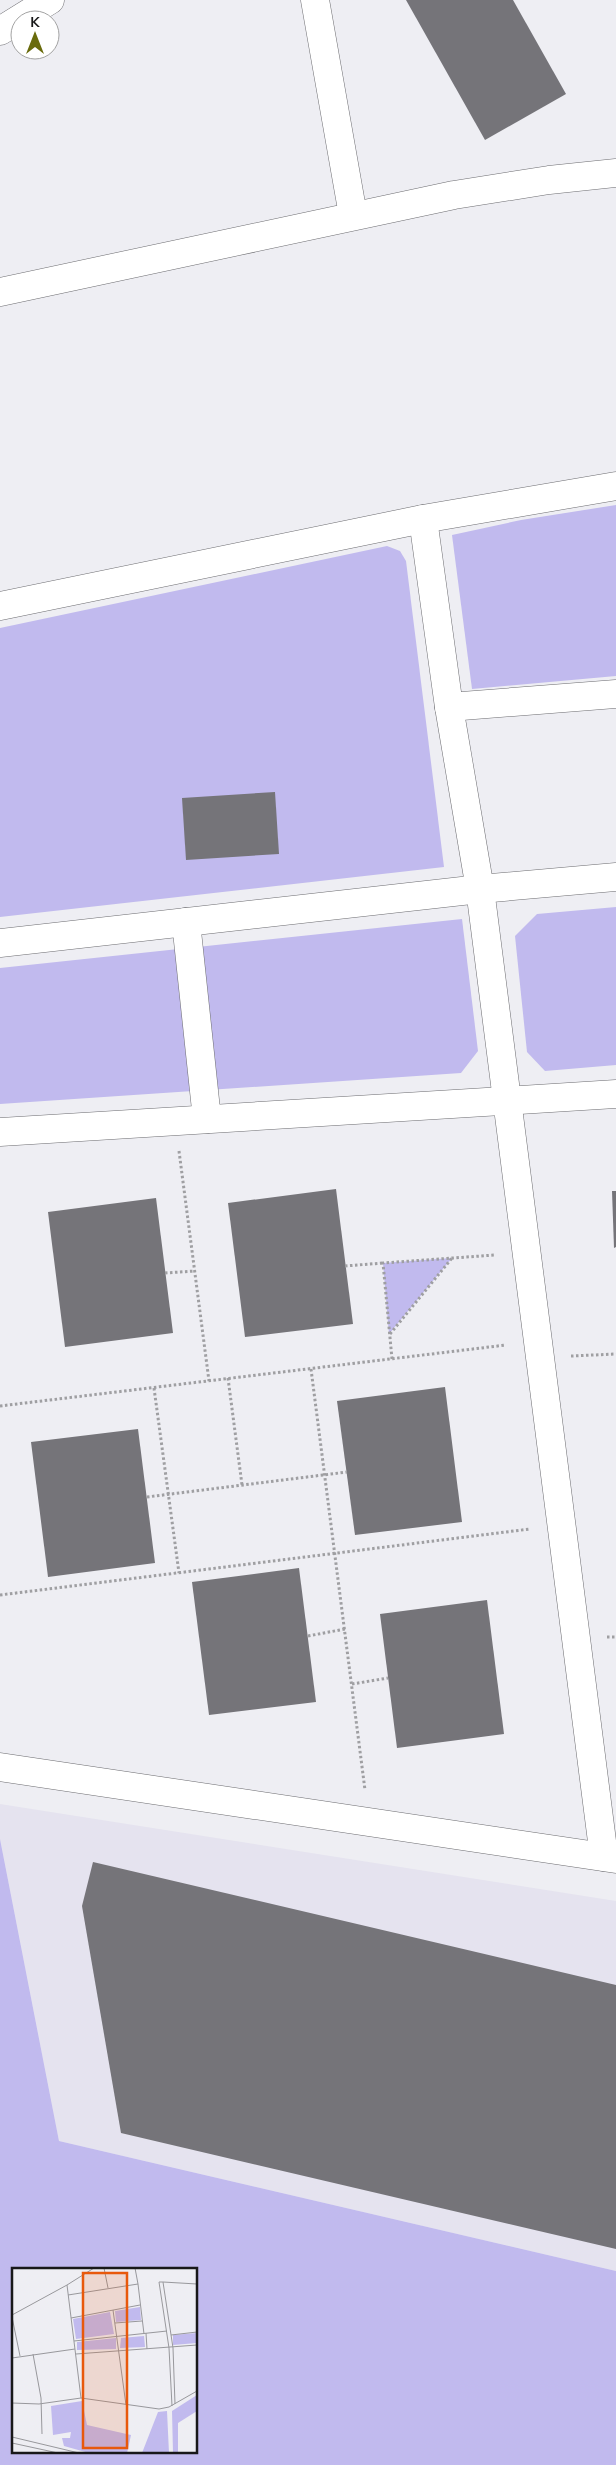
<svg xmlns="http://www.w3.org/2000/svg" width="616" height="2465" font-family="'Nunito Sans',sans-serif">
<rect width="100%" height="100%" fill="#eeeef3"/>
<path fill="#e5e3ef" d="M0 1804 616 1901V2271L59 2141 0 1839Z"/>
<g fill="#c1baee" fill-rule="evenodd">
<path d="M616 505V676L472 689 452 535 521 520Z"/>
<path d="M387 546 400 551 406 561 444 867 0 917V628Z"/>
<path d="M616 907V1065L545 1071 527 1052 515 936 537 914Z"/>
<path d="M462 919 478 1051 461 1073 0 1104V968Z"/>
<path d="M452 1258 389 1334 383 1263Z"/>
<path d="M0 1839 59 2141 616 2271V2465H0ZM14 2269H196V2451H14Z"/>
</g>
<g fill="#757479">
<path d="M406 0H513L566 94 485 140Z"/>
<path d="M275 792 279 854 186 860 182 798Z"/>
<path d="M336 1189 353 1324 245 1337 228 1203Z"/>
<path d="M612 1191H616V1247L614 1248Z"/>
<path d="M156 1198 173 1333 65 1347 48 1212Z"/>
<path d="M445 1387 462 1522 355 1535 337 1401Z"/>
<path d="M138 1429 155 1563 48 1577 31 1442Z"/>
<path d="M299 1568 316 1702 209 1715 192 1582Z"/>
<path d="M487 1600 504 1734 397 1748 380 1614Z"/>
<path d="M93 1862 616 1985V2249L121 2133 82 1906Z"/>
</g>
<g fill="none" stroke-linecap="round" stroke-linejoin="round">
<g stroke="#6c6c70" stroke-width="29">
<g id="minor">
<path d="M315 0 353 215"/>
<path d="M0 31 50 0"/>
<path d="M0 292 454 195 549 180 616 173"/>
<path d="M423 519 449 707 480 889 604 1857"/>
<path d="M0 606 423 519 616 486"/>
<path d="M449 707 616 694"/>
<path d="M186 922 207 1119"/>
<path d="M0 943 480 889 616 877"/>
<path d="M0 1132 616 1094"/>
<path d="M0 1767 616 1859"/>
</g>
</g>
<g stroke="#9f9fa2" stroke-width="3" stroke-dasharray="2.5 2.5" stroke-linecap="butt">
<path d="M179 1151 209 1381"/>
<path d="M345 1266 383 1263"/>
<path d="M165 1273 195 1271"/>
<path d="M390 1334 452 1258"/>
<path d="M571 1356 616 1354"/>
<path d="M392 1359 383 1263 495 1255"/>
<path d="M311 1369 365 1790"/>
<path d="M228 1378 242 1485"/>
<path d="M154 1388 179 1573"/>
<path d="M0 1406 506 1345"/>
<path d="M147 1497 347 1472"/>
<path d="M0 1595 530 1529"/>
<path d="M308 1636 345 1629"/>
<path d="M607 1637H616"/>
<path d="M352 1684 388 1678"/>
</g>
<use href="#minor" stroke="#fff" stroke-width="28"/>
</g>
<g transform="translate(12 2268)">
<rect width="185" height="185" fill="#eeeef3"/>
<path d="M128 39 129 52 104 54 103 43ZM98 44 102 66 64 71 61 51ZM185 65V75L161 77V67ZM132 68 133 79 108 80 109 70ZM104 70V81L65 82V74ZM185 127V143L166 155V185H161L160 143ZM70 133 75 157 119 167 115 185H77L52 178 50 170H58L59 164 41 167 39 138ZM155 143 157 185H130L146 144Z" fill="#c1baee"/>
<path fill="none" stroke="#98989c" stroke-width="1" d="M92 0 96 20M151 14 185 16M126 16 132 66M55 17 82 0M56 27 126 16 123 0M101 42 114 137M0 47 55 17 69 130 27 136 0 135M0 49 8 88M59 50 128 37M103 55 130 53M134 65 135 81M159 67 185 64M62 73 155 63M21 86 29 130 30 166M64 86 185 77M0 90 63 81M69 130 147 141 157 139 185 123M160 138 157 80 147 14H151L161 80 163 136M0 169 67 185M0 175 46 185"/>
<path fill="#e8590c" fill-opacity="0.15" stroke="#e8590c" stroke-width="2.5" d="M71 5H115V180H71Z"/>
<rect width="185" height="185" fill="none" stroke="#181819" stroke-width="2.5"/>
</g>
<g transform="translate(35 35)"><circle r="24" fill="#ffffff" stroke="#a3a3a3"/>
<path d="M0-4L9 19L0 12L-9 19Z" fill="#696b0c"/>
<text y="-8" font-size="14" font-weight="bold" text-anchor="middle" fill="#181819">K</text>
</g>
</svg>
